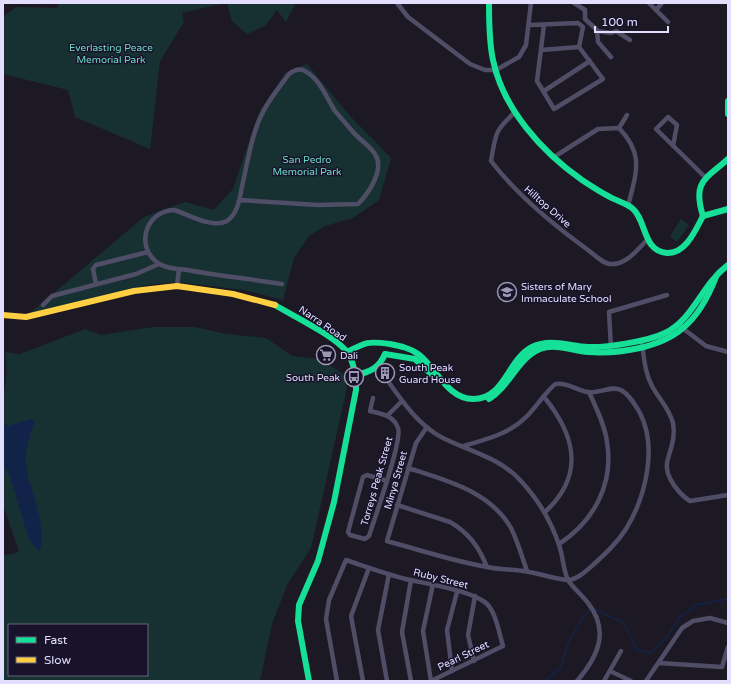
<svg xmlns="http://www.w3.org/2000/svg" width="731" height="684" font-family="'Varela Round',sans-serif">
<rect width="100%" height="100%" fill="#1c1925"/>
<g fill="#173133" fill-rule="evenodd">
<path d="M59 3H225L182 13 184 22 160 61 150 149 75 117 68 90 3 74V17L16 7 57 8Z"/>
<path d="M227 3H296L286 22 277 10 266 25 247 34 232 21Z"/>
<path d="M307 64 350 116 391 158 379 200 353 218 325 226 309 236 294 258 283 300 244 290 177 282 149 285 29 314 144 217 185 202 214 210 233 189 259 112 286 72Z"/>
<path d="M681 219 689 225 677 242 670 236Z"/>
<path d="M154 327H195L226 334 266 338 292 356 321 359 343 374 347 388 311 548 287 585 272 624 260 681H3V556L19 552 3 505V400L7 369 5 352 20 354 85 329 101 335ZM9 625H147V675H9Z"/>
</g>
<path fill="#112349" d="M31 419 35 421C30 433 25 451 26 464 28 486 50 532 39 552L29 540 11 479 3 463V423L8 426Z"/>
<g fill="none" stroke-linecap="round" stroke-linejoin="round">
<g stroke="#112349" stroke-width="1.5">
<path d="M594 609 624 623 637 650 651 653 667 637 679 618 696 605 728 599"/>
<path d="M545 681 561 667 568 643 582 619 591 609"/>
</g>
<g stroke="#504e66" stroke-width="4.5">
<path d="M397 3 408 17 470 64 485 70H496L519 57 526 45 531 3"/>
<path d="M574 3 585 10V19L597 30 598 42 611 57"/>
<path d="M649 3 668 22"/>
<path d="M656 10 662 3"/>
<path d="M530 25 578 23 583 27 579 47 603 79 554 109 537 81 544 25"/>
<path d="M597 31 611 33 616 31 630 40"/>
<path d="M541 50 579 47"/>
<path d="M544 91 590 61"/>
<path d="M515 112C494 132 496 133 491 161 518 196 552 224 588 250 595 255 603 264 611 264 626 265 637 250 646 241"/>
<path d="M619 128 627 115"/>
<path d="M673 146 677 125 668 117 656 129 705 177"/>
<path d="M554 157 598 129 619 128C645 155 636 173 628 206"/>
<path d="M240 200 318 205 358 204C369 193 385 169 375 154 370 146 359 139 353 132 347 125 341 118 335 111 326 97 320 78 303 70 298 68 293 71 289 74 280 86 270 98 263 112 252 133 248 160 243 182 240 195 239 213 227 221 212 229 188 214 174 210 145 211 135 247 158 263 166 269 179 269 188 270 219 276 251 279 282 284"/>
<path d="M96 284 93 269 96 265 148 252"/>
<path d="M177 286 179 269"/>
<path d="M43 305 52 296 136 274 159 264"/>
<path d="M681 327 706 346 728 352"/>
<path d="M642 344C644 358 645 373 652 386 659 399 669 408 673 423 676 438 670 449 667 463 665 477 679 494 690 501L728 495"/>
<path d="M611 348 609 312 667 295"/>
<path d="M378 367C396 392 415 424 443 438 469 451 500 458 520 480 537 498 551 521 559 545 563 555 563 570 568 580 573 588 582 595 588 603 610 631 598 657 577 681"/>
<path d="M544 397C576 436 585 475 545 512"/>
<path d="M373 398 370 411C382 414 393 415 398 428 403 439 374 520 369 536L365 539 350 535 348 532 363 477 367 475 387 481"/>
<path d="M388 415 402 401"/>
<path d="M427 427 416 443 387 541C420 550 453 561 487 567 500 570 515 569 529 572 541 574 555 579 567 580 577 580 586 571 593 565 605 554 617 543 626 529 645 498 658 448 640 413 635 405 630 395 621 390 611 385 599 394 588 392 578 391 567 382 556 384 551 385 533 411 526 417 509 434 487 439 464 446"/>
<path d="M408 468C445 480 490 491 511 528 518 542 522 557 527 571"/>
<path d="M397 505 450 522C469 533 479 547 487 567"/>
<path d="M559 544C594 521 614 484 607 442 605 425 596 408 589 392"/>
<path d="M411 580 402 632 411 681"/>
<path d="M474 661 468 635 475 596"/>
<path d="M659 663 722 667 728 647"/>
<path d="M452 671 447 630 457 592"/>
<path d="M610 671 631 681"/>
<path d="M337 681 326 619 329 600 346 560C367 567 389 575 410 580 429 584 472 591 486 603 496 612 499 633 503 646L431 681"/>
<path d="M363 681 351 616 369 568"/>
<path d="M387 681 378 630 389 574"/>
<path d="M431 681 423 631 433 584"/>
<path d="M604 681 621 651"/>
<path d="M646 681 682 628 693 621 710 618 728 623"/>
</g>
<g stroke="#16e098" stroke-width="6">
<path d="M489 3C489 22 489 42 493 60 503 109 542 152 582 180 591 186 600 192 610 197 617 201 626 203 632 208 647 220 642 251 667 253 686 254 696 229 703 216L728 209"/>
<path d="M728 101V114"/>
<path d="M703 216C692 181 706 179 728 159"/>
<path d="M275 305C293 316 335 336 347 352 354 362 356 377 356 390L334 502 318 561 299 605 298 621 309 681"/>
<path d="M347 352C366 342 368 341 390 344 400 346 410 348 418 354 436 367 447 399 473 399 505 399 507 360 532 347 550 338 569 346 588 347 606 348 649 341 665 333 694 319 701 285 728 265"/>
<path d="M385 354 415 359 431 374"/>
<path d="M356 375C370 372 379 368 385 354"/>
<path d="M489 399C510 386 518 358 540 349 556 343 573 351 588 352 619 354 660 348 683 328 699 315 709 295 716 277"/>
</g>
<path stroke="#ffcf43" stroke-width="6" d="M3 315 26 317 134 291 177 286 233 294 275 305"/>
</g>
<defs>
<g id="school-ring" transform="scale(1)"><circle r="9.5" fill="#18132b" stroke="#9d99b2" stroke-width="1.5"/><path d="M0-5L7-2L0 1L-7-2ZM-4 1L0 2.5L4 1V4Q0 6-4 4Z" fill="#9d99b2"/></g>
<g id="supermarket-ring" transform="scale(1)"><circle r="9.5" fill="#18132b" stroke="#9d99b2" stroke-width="1.5"/><path d="M-6-5.5h2.5l.6 2H6L4.5 2H-2.5L-4.4-4H-6ZM-1.5 3.2a1.3 1.3 0 1 0 .1 0ZM3 3.2a1.3 1.3 0 1 0 .1 0Z" fill="#9d99b2"/></g>
<g id="building-ring" transform="scale(1)"><circle r="9.5" fill="#18132b" stroke="#9d99b2" stroke-width="1.5"/><path d="M-4-6H4V6H1V3H-1V6H-4ZM-2.5-4.3h1.7v1.8h-1.7ZM.8-4.3h1.7v1.8H.8ZM-2.5-1h1.7V.8h-1.7ZM.8-1h1.7V.8H.8Z" fill="#9d99b2"/></g>
<g id="bus-ring" transform="scale(1)"><circle r="9.5" fill="#18132b" stroke="#9d99b2" stroke-width="1.5"/><path d="M-5-6H5V4H4V6H2V4H-2V6H-4V4H-5ZM-3.5-4V0h7V-4ZM-3.5 1.2v1.5H-2V1.2ZM2 1.2v1.5H3.5V1.2Z" fill="#9d99b2"/></g>
</defs>
<g fill-rule="evenodd">
<use href="#school-ring" x="507" y="292"/>
<use href="#supermarket-ring" x="326" y="355"/>
<use href="#building-ring" x="385" y="373"/>
<use href="#bus-ring" x="354" y="377"/>
</g>
<g text-anchor="middle" stroke-width="3" stroke-linejoin="round" paint-order="stroke">
<g font-size="10" fill="#6cdcc4" stroke="#18132b">
<text x="111" y="51">Everlasting Peace<tspan x="111" dy="12">Memorial Park</tspan></text>
<text x="307" y="163">San Pedro<tspan x="307" dy="12">Memorial Park</tspan></text>
</g>
<g font-size="10" fill="#e3defe" stroke="#18132b">
<text transform="translate(548 206) rotate(41)" y="4">Hilltop Drive</text>
<text transform="translate(323 323) rotate(34)" y="4">Narra Road</text>
<text transform="translate(395 480) rotate(-74)" y="4">Minya Street</text>
<text transform="translate(376 481) rotate(-74)" y="4">Torreys Peak Street</text>
<text transform="translate(441 578) rotate(14)" y="4">Ruby Street</text>
<text transform="translate(463 655) rotate(-26)" y="4">Pearl Street</text>
</g>
<g font-size="10" fill="#e3defe" stroke="#18132b" text-anchor="start">
<text x="521" y="290">Sisters of Mary<tspan x="521" dy="12">Immaculate School</tspan></text>
<text x="340" y="359">Dali</text>
<text x="399" y="371">South Peak<tspan x="399" dy="12">Guard House</tspan></text>
<text x="340" y="381" text-anchor="end">South Peak</text>
</g>
</g>
<rect width="731" height="684" fill="none" stroke="#e3defe" stroke-width="8"/>
<rect x="8" y="624" width="140" height="52" fill="#18132b" stroke="#69647f"/>
<rect x="16" y="637" width="20" height="6" fill="#16e098" stroke="#69647f"/>
<text x="44" y="644" font-size="12" fill="#e3defe">Fast</text>
<rect x="16" y="657" width="20" height="6" fill="#ffcf43" stroke="#69647f"/>
<text x="44" y="664" font-size="12" fill="#e3defe">Slow</text>
<path d="M595 26v6h73v-6" fill="none" stroke="#e3defe" stroke-width="2"/>
<text x="601" y="26" font-size="12" fill="#e3defe" stroke="#18132b" stroke-width="3" paint-order="stroke">100 m</text>
</svg>
